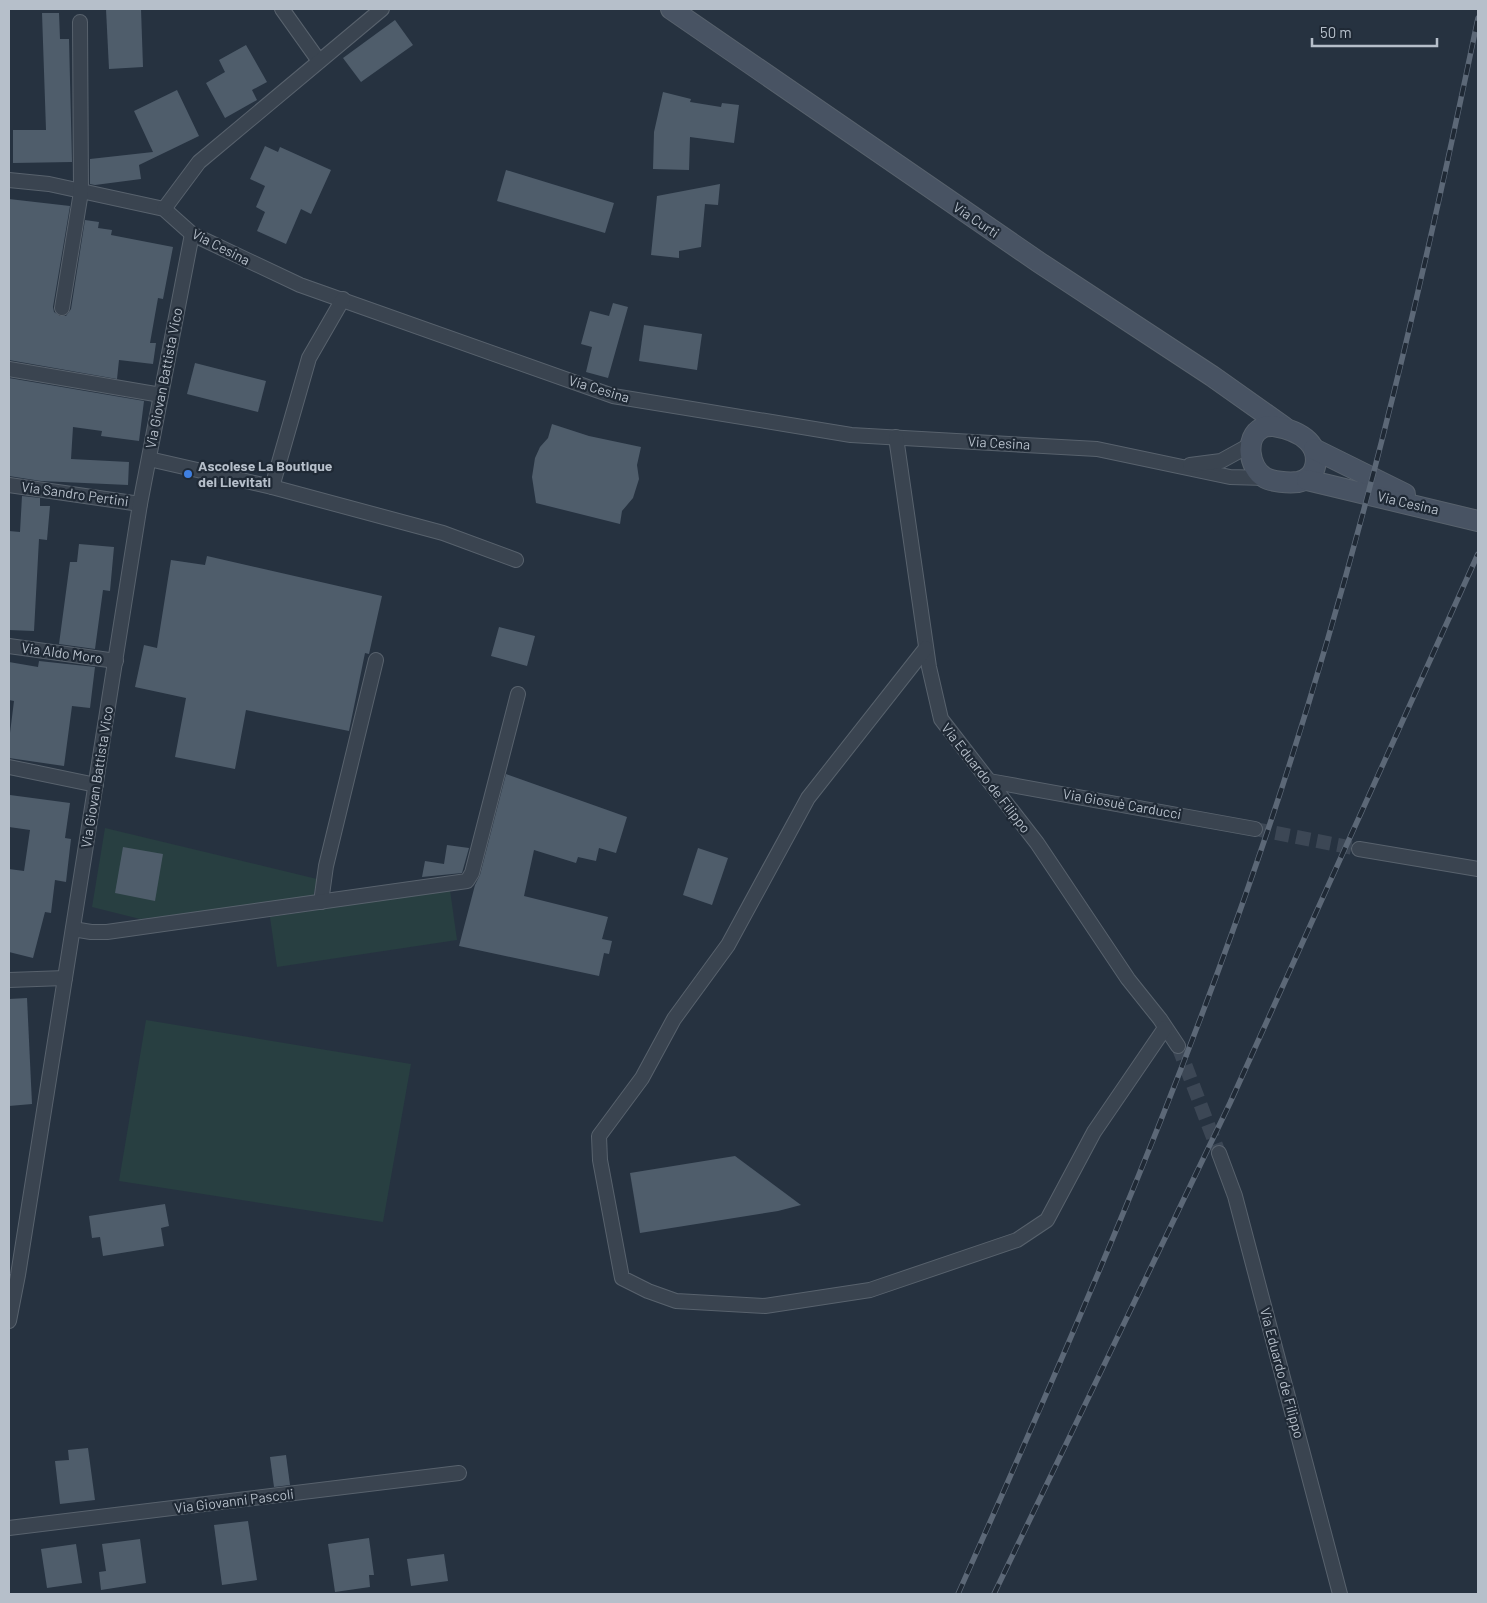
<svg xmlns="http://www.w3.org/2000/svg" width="1487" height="1603" font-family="Barlow,sans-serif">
<rect width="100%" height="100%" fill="#263240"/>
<g fill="#283f41">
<path d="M105 828 317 879 313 898 140 919 92 907Z"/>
<path d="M450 890 457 940 277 967 270 917Z"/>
<path d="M146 1020 411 1064 383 1222 119 1181Z"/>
</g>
<g fill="#4f5d6b">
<path d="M106 9H141L143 67 109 69Z"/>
<path d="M42 13H59L60 39H69L72 162 13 163V130H46Z"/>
<path d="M395 20 413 45 361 82 343 58Z"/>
<path d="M246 45 267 82 252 90 257 100 225 118 206 83 225 72 219 60Z"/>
<path d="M177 90 199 136 139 165 141 179 95 185 90 184V159L153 152 134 111Z"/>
<path d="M663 92 691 99 690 102 721 107 722 103 739 105 734 143 690 137 689 170 653 169 654 132Z"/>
<path d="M265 146 278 152 280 147 331 170 311 214 301 209 286 244 257 231 265 212 256 207 265 186 250 179Z"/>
<path d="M506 170 614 203 605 233 497 201Z"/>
<path d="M720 184 718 205 705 204 701 247 679 251V258L651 255 657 196Z"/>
<path d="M9 199 70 206 53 307 54 312 60 316H66L71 309 85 220 99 222 98 228 112 230 111 235 173 247 163 299 158 298 150 343H156L153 364 119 360 117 379 9 360Z"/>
<path d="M613 303 628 307 608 378 586 372 592 347 581 344 590 311 609 316Z"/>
<path d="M644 325 702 334 697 370 639 361Z"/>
<path d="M195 363 266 381 258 412 187 394Z"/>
<path d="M9 378 144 401 139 441 101 436 102 431 73 427 71 459 129 462 128 485 41 481 9 476Z"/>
<path d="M552 424 589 436 641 447 637 465 639 479 633 498 622 511 620 524 536 503 532 477 535 458 540 447 548 438Z"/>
<path d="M22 496 40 498V506H50L47 540 39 539 34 631 9 630V531L20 532Z"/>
<path d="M79 544 114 547 110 591 103 590 95 649 59 644 70 562H77Z"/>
<path d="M207 556 382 596 369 654 365 653 349 731 246 710 235 769 175 757 186 698 135 687 144 645 157 648 171 560 205 565Z"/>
<path d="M499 627 535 636 527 666 491 656Z"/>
<path d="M39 661 95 667 90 708 72 706 64 766 9 758V741L14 701 9 700V662L38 667Z"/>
<path d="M506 774 627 817 616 853 599 848 596 861 578 857 576 863 534 850 524 896 608 917 602 939 612 941 609 954 604 953 599 976 459 946 475 885 480 875Z"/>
<path d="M10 795 70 803 65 838 71 839 66 882 55 880 51 913 45 912 33 958 9 952V869L24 871 30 830 9 827Z"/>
<path d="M447 845 469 848 462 873 422 877 425 861 444 864Z"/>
<path d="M123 847 163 854 155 901 115 893Z"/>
<path d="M698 848 728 858 712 905 683 895Z"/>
<path d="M27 998 32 1104 9 1106V999Z"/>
<path d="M735 1156 801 1205 778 1211 640 1233 630 1173Z"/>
<path d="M165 1204 169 1226 161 1228 164 1246 103 1256 100 1237 92 1238 89 1216Z"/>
<path d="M88 1448 95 1500 60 1504 55 1461 69 1460 68 1450Z"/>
<path d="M286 1455 290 1485 274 1487 270 1457Z"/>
<path d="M248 1521 257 1580 222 1585 214 1525Z"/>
<path d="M369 1538 374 1575H369L370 1587 335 1592 328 1544Z"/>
<path d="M140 1539 146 1583 101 1590 99 1572 106 1571 102 1544Z"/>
<path d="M76 1544 82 1583 47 1588 41 1549Z"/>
<path d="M444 1554 448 1581 411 1586 407 1559Z"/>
</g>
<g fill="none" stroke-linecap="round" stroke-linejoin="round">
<g stroke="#3c4755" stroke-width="14" stroke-dasharray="14 7" stroke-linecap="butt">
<path d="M1255 829 1359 849"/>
<path d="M1178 1046 1219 1153"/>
</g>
<g stroke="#58626d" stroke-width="16">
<g id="minor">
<path d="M282 9 319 61"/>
<path d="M9 180 49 184 164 209 192 234 300 285 613 396 851 435 1097 449 1230 477 1265 478"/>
<path d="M164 209 199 162 382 9"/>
<path d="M62 308 81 192 80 22"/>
<path d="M9 369 161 395"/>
<path d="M896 437 929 667 941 719 1037 843 1128 979 1160 1019 1178 1046"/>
<path d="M149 459 272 487 443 533 516 560"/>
<path d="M1190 465 1221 461 1250 445"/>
<path d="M9 485 140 504"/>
<path d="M272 487 309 358 343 299"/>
<path d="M9 646 116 661"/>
<path d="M926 648 808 798 728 945 674 1019 642 1078 599 1136 600 1160 622 1278 648 1291 676 1301 765 1306 870 1290 1017 1240 1047 1220 1094 1132 1165 1028"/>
<path d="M9 767 96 785"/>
<path d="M989 781 1255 829"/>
<path d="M1359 849 1478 869"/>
<path d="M321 902 326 866 376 660"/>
<path d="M73 929 91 932H107L467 881 472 873 518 694"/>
<path d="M9 980 65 978"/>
<path d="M1219 1153 1235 1196 1340 1594"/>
<path d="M9 1321 18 1275 140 504 192 234"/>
<path d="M9 1528 459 1473"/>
</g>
</g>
<g stroke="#58626d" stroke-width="22">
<g id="secondary">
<path d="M671 9 1040 263 1212 376 1284 427"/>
<path d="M1273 426C1285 428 1299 432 1308 441 1321 454 1318 479 1298 482 1289 483 1271 482 1264 477 1249 468 1244 437 1262 428 1265 426 1270 426 1273 426Z"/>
<path d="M1314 449 1405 494"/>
<path d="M1307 480 1478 521"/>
</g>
</g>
<use href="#minor" stroke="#3a4450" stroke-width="14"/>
<use href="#secondary" stroke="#485363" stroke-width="20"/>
<g stroke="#5c6877" stroke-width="5.5">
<g id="rail">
<path d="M958 1594C1066 1352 1172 1110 1258 859 1353 584 1419 302 1478 18"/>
<path d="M994 1594 1230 1103 1478 554"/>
</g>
</g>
<use href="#rail" stroke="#1f2935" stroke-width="4" stroke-dasharray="11" stroke-linecap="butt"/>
</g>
<circle fill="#3f7fe0" stroke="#1f2935" stroke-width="2" cx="188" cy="474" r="5"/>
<g text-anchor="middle" stroke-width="4.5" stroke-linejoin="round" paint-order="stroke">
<g font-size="14" fill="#b6bfca" stroke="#1f2935">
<text transform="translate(976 220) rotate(34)" y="5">Via Curti</text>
<text transform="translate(221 247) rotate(27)" y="5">Via Cesina</text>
<text transform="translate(164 378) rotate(-79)" y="5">Via Giovan Battista Vico</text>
<text transform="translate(599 389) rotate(17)" y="5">Via Cesina</text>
<text transform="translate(999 443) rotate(3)" y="5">Via Cesina</text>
<text transform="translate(75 494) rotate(8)" y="5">Via Sandro Pertini</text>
<text transform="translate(1408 503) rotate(13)" y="5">Via Cesina</text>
<text transform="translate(62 653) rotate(8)" y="5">Via Aldo Moro</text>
<text transform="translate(97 777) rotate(-81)" y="5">Via Giovan Battista Vico</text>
<text transform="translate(986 778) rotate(52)" y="5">Via Eduardo de Filippo</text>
<text transform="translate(1122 804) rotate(10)" y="5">Via Giosuè Carducci</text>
<text transform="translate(1282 1373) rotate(75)" y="5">Via Eduardo de Filippo</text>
<text transform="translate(234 1501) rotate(-7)" y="5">Via Giovanni Pascoli</text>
</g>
<g font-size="14" font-weight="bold" fill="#b6bfca" stroke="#1f2935" text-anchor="start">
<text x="198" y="471">Ascolese La Boutique<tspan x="198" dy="16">dei Lievitati</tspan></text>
</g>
</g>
<rect width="1487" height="1603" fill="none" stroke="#b6bfca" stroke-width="20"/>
<path d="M1312 38v8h125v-8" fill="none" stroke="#b6bfca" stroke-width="2.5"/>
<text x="1320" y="38" font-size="15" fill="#b6bfca" stroke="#1f2935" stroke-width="4" paint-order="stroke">50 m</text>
</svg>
